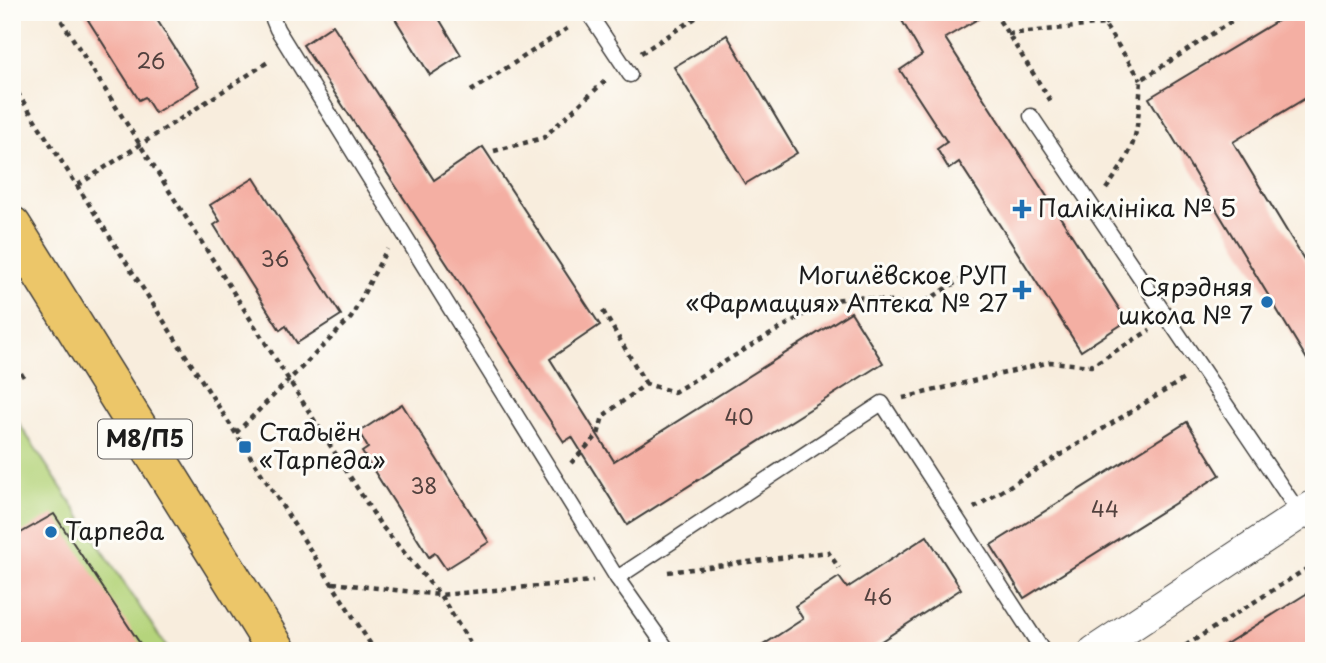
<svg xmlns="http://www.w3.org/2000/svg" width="1326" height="663" font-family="'Playpen Sans',sans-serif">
<rect width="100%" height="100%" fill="#fdfcf7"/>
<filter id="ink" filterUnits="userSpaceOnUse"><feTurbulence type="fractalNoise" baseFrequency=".0143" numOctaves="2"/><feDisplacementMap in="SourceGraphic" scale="14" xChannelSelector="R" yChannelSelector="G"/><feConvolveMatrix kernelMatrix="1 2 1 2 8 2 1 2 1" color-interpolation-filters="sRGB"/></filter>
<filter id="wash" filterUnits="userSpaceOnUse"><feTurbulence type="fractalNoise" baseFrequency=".00686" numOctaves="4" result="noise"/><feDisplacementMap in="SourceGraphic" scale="28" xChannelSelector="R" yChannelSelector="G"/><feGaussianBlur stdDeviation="1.57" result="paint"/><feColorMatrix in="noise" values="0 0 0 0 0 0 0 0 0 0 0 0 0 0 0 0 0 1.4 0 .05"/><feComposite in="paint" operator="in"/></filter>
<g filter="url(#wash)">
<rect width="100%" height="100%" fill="#f8eddd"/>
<path fill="#b5d47b" stroke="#68784c" stroke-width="2" d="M12 413 169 651H12Z"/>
<g id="blocks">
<g fill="#f4afa3">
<path d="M83 12H152L199 86 155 113 145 97 139 100Z"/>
<path d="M391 12H435L461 55 430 75Z"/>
<path d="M897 12H990L945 38 1127 321 1081 351 959 162 949 169 937 149 947 142 900 70 922 55Z"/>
<path d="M1292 12H1304L1314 28V93L1233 142 1314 276V371L1149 98Z"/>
<path d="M333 25 434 180 483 147 600 325 550 359 614 461 851 312 883 363 627 525 572 437 564 442 303 45Z"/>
<path d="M727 35 797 153 745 184 674 67Z"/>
<path d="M254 178 341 315 297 343 286 326 280 330 214 225 220 221 210 205Z"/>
<path d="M402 404 489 542 446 569 435 553 429 557 362 452 368 448 359 432Z"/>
<path d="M1187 422 1220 475 1024 598 991 545Z"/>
<path d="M54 514 145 651H24L12 632V538Z"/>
<path d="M927 536 961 589 866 651H754L803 619 795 606 839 577 847 588Z"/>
<path d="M1314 589V651H1215Z"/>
</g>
</g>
</g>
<g filter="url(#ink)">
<use href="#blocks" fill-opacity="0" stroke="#3d3b39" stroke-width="2"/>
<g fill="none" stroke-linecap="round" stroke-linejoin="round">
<g stroke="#3d3b39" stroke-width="17">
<g id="service">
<path d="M270 12 277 29 617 578 882 403 1043 651"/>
<path d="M588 12 630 75"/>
<path d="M1031 116 1300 514"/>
<path d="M617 578 665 646"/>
</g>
</g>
<g stroke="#3d3b39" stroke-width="32">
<path id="minor" d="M1094 651 1314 505"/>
</g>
<g stroke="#3d3b39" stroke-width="41">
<path id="primary" d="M12 226 277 651"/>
</g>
<g stroke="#3d3b39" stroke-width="4.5" stroke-dasharray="5 5" stroke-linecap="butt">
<path d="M56 12 380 524 440 595 475 651"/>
<path d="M994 12 1052 103"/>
<path d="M1104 24 1122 12"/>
<path d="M1008 34 1104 24 1141 80"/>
<path d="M641 53 705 12"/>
<path d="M12 84 375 651"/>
<path d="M471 91 571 26"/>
<path d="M494 151 543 138 606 80"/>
<path d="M78 185 271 60"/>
<path d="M1106 189C1139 144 1137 135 1141 80L1246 12"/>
<path d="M603 311 646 384"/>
<path d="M12 381 24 374"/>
<path d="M903 398 1050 362 1091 366 1150 330"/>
<path d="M236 433 351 318 387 249"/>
<path d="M571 463 598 435 603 416 646 384 674 392 826 301 858 297 918 306 960 280"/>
<path d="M974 508 1184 379"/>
<path d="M668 572 828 552 839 568"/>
<path d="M333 583 440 595 593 581"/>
<path d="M1177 651 1314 564"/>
</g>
<use href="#service" stroke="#fff" stroke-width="14"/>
<use href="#minor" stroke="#fff" stroke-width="30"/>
<use href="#primary" stroke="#ecc669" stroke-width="38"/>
</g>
</g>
<g fill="#1f6fb2" stroke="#fdfcf7" stroke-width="2.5">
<path d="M1018.5 198.5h7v7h7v7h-7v7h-7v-7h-7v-7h7z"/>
<path d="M1018.5 279.5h7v7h7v7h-7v7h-7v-7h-7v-7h7z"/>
<circle cx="1267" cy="302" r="7"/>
<rect x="238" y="440" width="14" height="14" rx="3.5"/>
<circle cx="51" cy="532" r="7"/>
</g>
<g text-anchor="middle" stroke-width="6" stroke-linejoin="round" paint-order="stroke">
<g font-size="21" fill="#52413e">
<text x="151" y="69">26</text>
<text x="275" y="267">36</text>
<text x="739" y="425">40</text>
<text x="424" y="494">38</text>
<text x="1105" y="517">44</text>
<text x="878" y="605">46</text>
</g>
<rect fill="#fdfcf7" stroke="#605f5e" stroke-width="2" x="98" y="419.5" width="94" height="39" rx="5"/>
<g font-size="23" font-weight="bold" fill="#1c1c1c">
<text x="145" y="447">М8/П5</text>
</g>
<g font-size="24" fill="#1c1c1c" stroke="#fdfcf7" text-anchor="start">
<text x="1038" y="217">Паліклініка № 5</text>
<text x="1008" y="284" text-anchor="end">Могилёвское РУП<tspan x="1008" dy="28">«Фармация» Аптека № 27</tspan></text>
<text x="1253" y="296" text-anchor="end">Сярэдняя<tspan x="1253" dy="28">школа № 7</tspan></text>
<text x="259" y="441">Стадыён<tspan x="259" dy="28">«Тарпеда»</tspan></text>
<text x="65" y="540">Тарпеда</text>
</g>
</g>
<rect width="1326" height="663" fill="none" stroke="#fdfcf7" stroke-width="42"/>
</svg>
